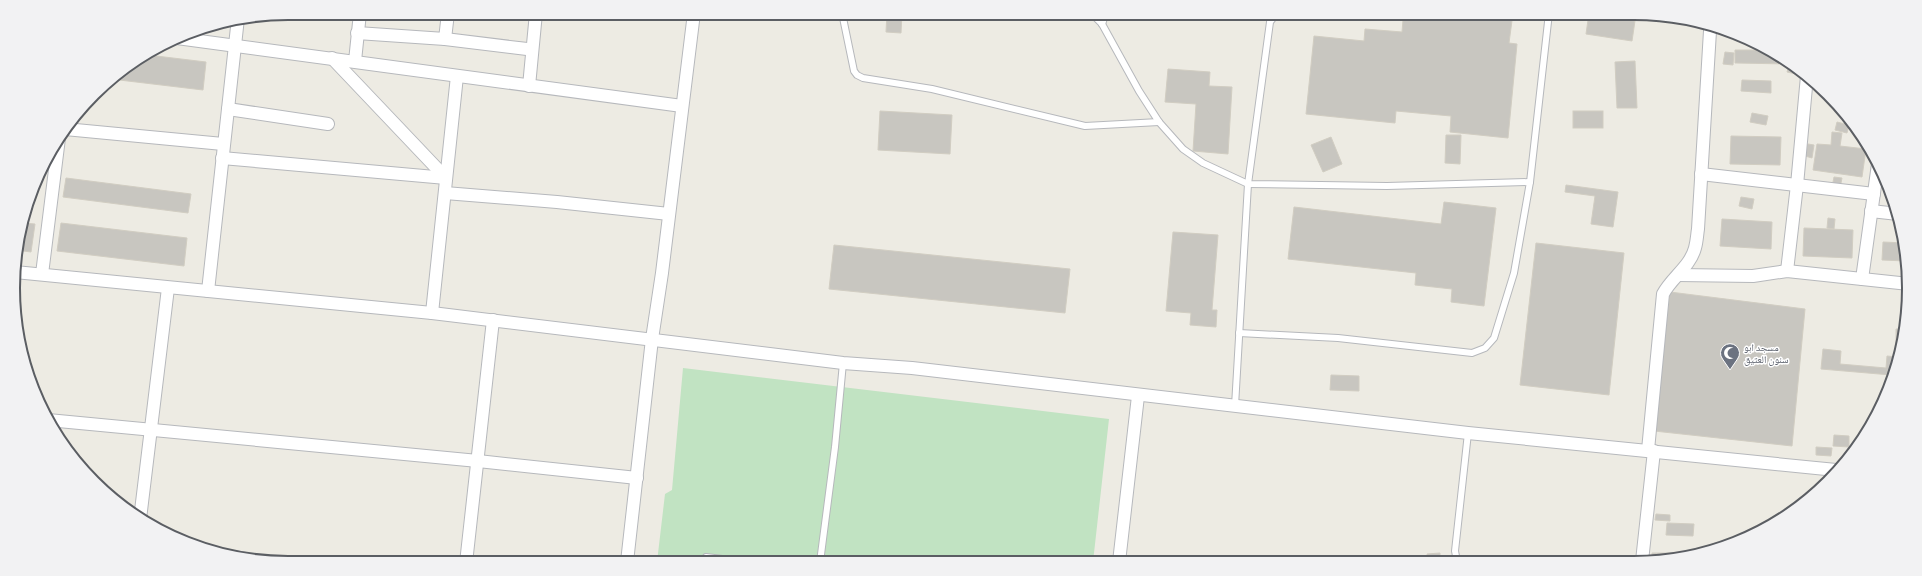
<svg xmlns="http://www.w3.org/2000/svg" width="1922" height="576" font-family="'Roboto Condensed','Noto Naskh Arabic',sans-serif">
<rect width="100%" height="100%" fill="#edebe3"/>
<path fill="#c1e3c2" d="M683 368 1109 419 1093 562H657L665 494 672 490Z"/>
<g fill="#c8c6c0" stroke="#d1cdc2">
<path d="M887 13H902L901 33 886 32Z"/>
<path d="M1388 13H1513L1509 43 1517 44 1508 138 1450 132 1451 116 1396 111 1395 123 1306 114 1314 36 1364 41 1365 29 1402 32 1403 20 1388 18Z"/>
<path d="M1589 13 1636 14 1632 41 1586 34Z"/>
<path d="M1735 50H1770L1787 59 1788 64 1735 63Z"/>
<path d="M1725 52 1734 53 1733 65 1723 64Z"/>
<path d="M148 55 206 62 203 90 111 79Z"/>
<path d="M1635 61 1637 108H1617L1615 62Z"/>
<path d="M1790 62 1797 68 1796 74 1787 72Z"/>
<path d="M1168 69 1210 72 1209 86 1232 87 1228 154 1193 151 1196 104 1165 102Z"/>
<path d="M1742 80 1771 81V93L1741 91Z"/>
<path d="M880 111 952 115 950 154 878 150Z"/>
<rect x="1573" y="111" width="30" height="17"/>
<path d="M1752 113 1768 116 1766 125 1750 122Z"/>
<path d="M1837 122 1849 125 1847 133 1835 130Z"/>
<path d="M1832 132 1842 133 1840 146 1866 149 1862 177 1813 170 1817 144 1831 145Z"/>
<path d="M1446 135H1461L1460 164 1445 163Z"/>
<path d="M1731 136 1781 137 1780 165 1730 164Z"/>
<path d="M1331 137 1342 164 1323 172 1311 145Z"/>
<path d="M1808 144 1814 145 1812 158 1805 156Z"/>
<path d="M1834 177 1842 178 1840 188 1832 187Z"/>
<path d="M66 178 191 194 188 213 63 197Z"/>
<path d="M1566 185 1618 192 1613 227 1591 224 1595 196 1565 192Z"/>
<path d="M1741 197 1754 199 1752 209 1739 206Z"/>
<path d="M1444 202 1496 208 1484 306 1451 302 1452 289 1415 285 1416 273 1288 259 1294 207 1441 224Z"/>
<path d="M1828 218 1835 219 1834 229 1827 228Z"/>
<path d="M1722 219 1772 222 1771 249 1720 246Z"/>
<path d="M24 223 35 224 31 252 16 250Z"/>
<path d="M61 223 187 238 184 266 57 251Z"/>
<path d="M1804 228 1853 230 1852 258 1803 256Z"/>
<path d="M1173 232 1218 235 1212 310H1217L1216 327 1190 325 1191 313 1166 311Z"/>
<path d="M1883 242 1905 243 1907 273H1905L1906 261 1882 260Z"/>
<path d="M1536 243 1624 253 1609 395 1520 385Z"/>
<path d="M834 245 1070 269 1065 313 829 289Z"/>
<path d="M1670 292 1805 309 1792 446 1654 431Z"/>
<path d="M1896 329H1905L1903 343H1896Z"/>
<path d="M1823 349 1841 351 1840 364 1886 368 1887 356 1898 357 1891 375 1821 369Z"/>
<path d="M1331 375 1359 376V391L1330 390Z"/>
<path d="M1834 435 1849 436V447L1833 446Z"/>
<path d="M1816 447 1832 448 1831 456 1816 455Z"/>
<path d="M1656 514 1670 515V521L1655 520Z"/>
<path d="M1667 523 1694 524 1693 536 1666 535Z"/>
<path d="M1440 553V561H1428L1427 554Z"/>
<path d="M1652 553H1678V558L1670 561H1652Z"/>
</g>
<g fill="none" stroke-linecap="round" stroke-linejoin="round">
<g stroke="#b6b8bc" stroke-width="8">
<g id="service">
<path d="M842 13 854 71 857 75 863 78 932 89 1085 126 1159 122"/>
<path d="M1091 13 1102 24 1139 91 1159 122 1183 149 1203 163 1248 184 1387 186 1530 182"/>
<path d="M1102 24 1106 13"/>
<path d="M1239 333 1338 338 1472 353 1485 348 1494 338 1514 273 1530 182 1549 13"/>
<path d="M1235 406 1248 184 1270 22 1277 13"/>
<path d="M706 557 747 562"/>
<path d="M1457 561 1455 551 1468 433"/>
<path d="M820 562 835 447 843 363"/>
</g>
</g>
<g stroke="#b6b8bc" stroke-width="14">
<g id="minor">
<path d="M357 33 445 39 448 13"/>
<path d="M177 38 682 106"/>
<path d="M445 39 527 49"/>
<path d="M332 58 446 178"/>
<path d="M355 61 360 13"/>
<path d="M529 86 536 13"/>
<path d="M228 109 328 124"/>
<path d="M65 129 223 144"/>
<path d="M222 158 446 178"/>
<path d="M1701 174 1874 194"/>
<path d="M445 193 557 202 669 214"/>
<path d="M1871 211 1898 214"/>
<path d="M1787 271 1797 185 1807 76"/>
<path d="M15 272 432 313 843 363 912 368 1468 433 1836 470"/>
<path d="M42 274 59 138"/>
<path d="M1678 275 1753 276 1787 271 1909 284"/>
<path d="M1862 279 1878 164"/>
<path d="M208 291 238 18"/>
<path d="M432 313 457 76"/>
<path d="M48 420 478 461 637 478"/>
<path d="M1648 450 1663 294C1671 278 1690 267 1695 248 1697 241 1697 235 1698 229L1710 31 1711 26"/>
<path d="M140 519 168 288"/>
<path d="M233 557 245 559"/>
<path d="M1642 561 1654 451"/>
<path d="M627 562 652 339 662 273 694 13"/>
<path d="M1119 562 1138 396"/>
<path d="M466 563 493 320"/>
</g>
</g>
<use href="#service" stroke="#fff" stroke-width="6"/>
<use href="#minor" stroke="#fff" stroke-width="12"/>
</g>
<defs>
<g id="mosque-pin" transform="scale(1)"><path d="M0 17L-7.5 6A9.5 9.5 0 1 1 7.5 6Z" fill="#6b7280" stroke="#fff"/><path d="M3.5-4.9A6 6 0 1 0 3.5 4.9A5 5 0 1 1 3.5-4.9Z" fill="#fff"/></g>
</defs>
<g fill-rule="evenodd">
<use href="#mosque-pin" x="1730" y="353"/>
</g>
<g text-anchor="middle" stroke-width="3" stroke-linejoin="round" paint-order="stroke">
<g font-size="10" fill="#5b616d" stroke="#fff" text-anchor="start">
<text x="1744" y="351">مسجد ابو<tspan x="1744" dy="12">سنون العتيق</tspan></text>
</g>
</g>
<path d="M0 0H1922V576H0ZM288 20H1634A268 268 0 0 1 1902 288V288A268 268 0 0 1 1634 556H288A268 268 0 0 1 20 288V288A268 268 0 0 1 288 20Z" fill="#f2f2f3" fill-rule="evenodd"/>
<path fill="none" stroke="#5b5e63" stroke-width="2" d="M288 20H1634A268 268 0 0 1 1902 288V288A268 268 0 0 1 1634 556H288A268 268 0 0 1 20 288V288A268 268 0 0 1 288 20Z"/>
</svg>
